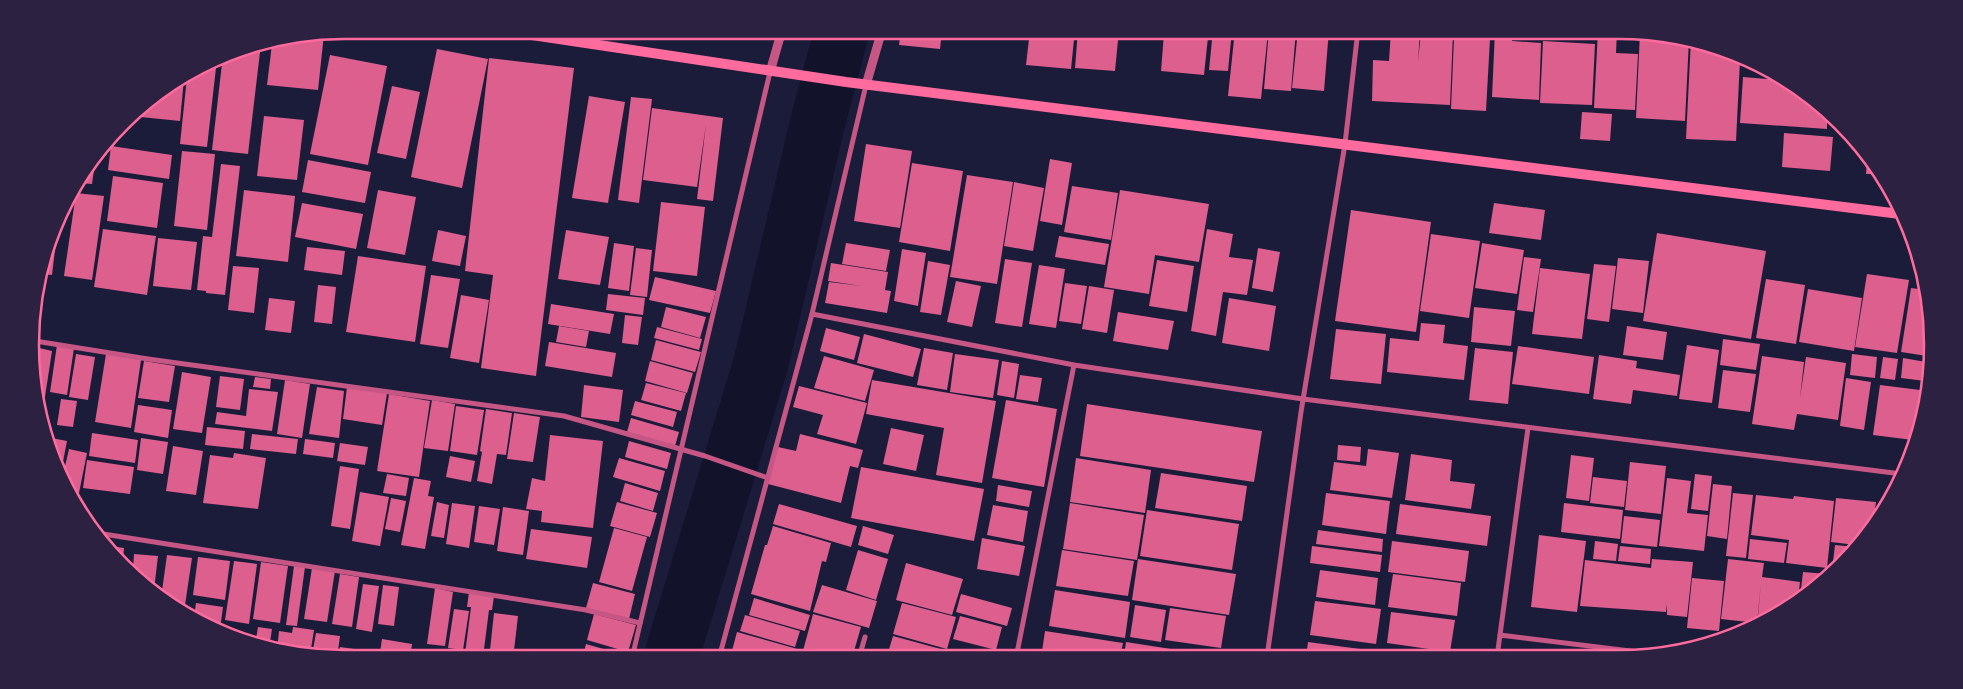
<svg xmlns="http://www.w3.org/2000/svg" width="1963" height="689" font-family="Mulish,sans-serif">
<rect width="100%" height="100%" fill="#1b1b3a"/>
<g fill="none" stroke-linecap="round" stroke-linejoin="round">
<path stroke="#12122b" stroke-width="55" d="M671 658 761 363 819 117 842 30"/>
</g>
<g fill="#dd5f8e">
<path d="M901 30H942L940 49 899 45Z"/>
<path d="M1030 30H1075L1071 69 1026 65Z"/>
<path d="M1078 30H1119L1115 71 1075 68Z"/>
<path d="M1121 30H1162V36L1121 32Z"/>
<path d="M1213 30H1232L1228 71 1209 70Z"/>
<path d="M1235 30 1268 32 1261 99 1228 96Z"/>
<path d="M1269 30H1296L1291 91 1264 89Z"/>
<path d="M1298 30H1329L1324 91 1292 88Z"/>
<path d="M1391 30H1420L1418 62 1421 32 1453 33 1450 105 1372 101 1373 60 1389 61Z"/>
<path d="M1495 30H1512V41L1541 43 1539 100 1492 97Z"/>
<path d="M1550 30H1595V40L1550 38Z"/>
<path d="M1598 30H1617L1616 53 1638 54 1635 110 1594 108Z"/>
<path d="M1164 33 1208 37 1204 75 1161 71Z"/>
<path d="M1640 33 1689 39 1685 121 1636 118Z"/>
<path d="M324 34 318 90 267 85 272 44Z"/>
<path d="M1454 38 1490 39 1486 111 1451 109Z"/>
<path d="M1691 39 1700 41 1740 60 1736 141 1686 139Z"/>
<path d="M1543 41 1595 44 1592 105 1540 103Z"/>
<path d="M437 49 488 59 462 188 411 177Z"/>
<path d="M242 50 260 52 248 154 212 150 223 55Z"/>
<path d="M330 55 387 66 368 165 310 154Z"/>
<path d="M489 58 574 68 536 376 481 368 493 275 465 271Z"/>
<path d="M217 59 207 147 180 144 187 77Z"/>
<path d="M1743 77 1779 80 1810 95 1827 115V129L1740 123Z"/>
<path d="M184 79 180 121 131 116 137 108Z"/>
<path d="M392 86 420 92 406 159 377 153Z"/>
<path d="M589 96 625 102 608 203 572 198Z"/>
<path d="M631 97 652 99 639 203 618 200Z"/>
<path d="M652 108 723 118 713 201 697 199 706 124 697 187 643 180Z"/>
<path d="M1582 112 1612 114 1610 141 1580 139Z"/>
<path d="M264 116 304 120 297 180 257 176Z"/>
<path d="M1784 133 1833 137 1830 171 1782 167Z"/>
<path d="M866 144 912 151 900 228 854 221Z"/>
<path d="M111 146 172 155 169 179 108 170Z"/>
<path d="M182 151 215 154 207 230 174 226Z"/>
<path d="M1050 159 1072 163 1062 225 1040 221Z"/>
<path d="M308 160 371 172 365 203 302 192Z"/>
<path d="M1867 160 1879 174H1866Z"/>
<path d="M95 163 92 184 80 183Z"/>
<path d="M912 163 963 171 950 251 899 242Z"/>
<path d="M221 164 240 166 225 295 206 293V291L197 290 203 236 212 237Z"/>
<path d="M967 175 1013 182 997 284 950 277Z"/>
<path d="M113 176 163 183 157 228 107 221Z"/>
<path d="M1014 182 1044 188 1033 251 1004 246Z"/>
<path d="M1072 186 1118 193 1111 240 1064 232Z"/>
<path d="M244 190 295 196 288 262 236 256Z"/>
<path d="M378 190 416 197 405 255 367 248Z"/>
<path d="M1120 190 1209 204 1199 262 1155 255 1149 294 1104 287Z"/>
<path d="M76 193 104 196 92 280 64 276Z"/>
<path d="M661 202 705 207 697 276 653 271Z"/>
<path d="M302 203 363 214 356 249 295 237Z"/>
<path d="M1494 203 1545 210 1541 240 1489 233Z"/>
<path d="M1351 210 1431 222 1416 332 1335 321Z"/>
<path d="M59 217 52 275 42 274 45 262Z"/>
<path d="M103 229 156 236 147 295 94 287Z"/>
<path d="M1207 229 1233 234 1229 257 1253 260 1247 295 1223 292 1216 336 1191 331Z"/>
<path d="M438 230 466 236 460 266 432 261Z"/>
<path d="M566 230 609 237 600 285 558 279Z"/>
<path d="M1657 233 1766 251 1751 339 1643 321Z"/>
<path d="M1431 234 1480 241 1469 318 1420 311Z"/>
<path d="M1059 236 1109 244 1105 265 1055 257Z"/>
<path d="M158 238 197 242 191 290 153 286Z"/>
<path d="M614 243 634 246 629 291 608 288Z"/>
<path d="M846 243 890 250 886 271 842 264Z"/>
<path d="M1482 243 1524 250 1517 294 1475 288Z"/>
<path d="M307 247 345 251 342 275 304 270Z"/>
<path d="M636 248 652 250 647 297 630 295Z"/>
<path d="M1258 248 1280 252 1273 292 1252 288Z"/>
<path d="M902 249 926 253 918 306 894 301Z"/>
<path d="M358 256 426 266 415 342 346 332Z"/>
<path d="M1524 257 1541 259 1533 312 1517 310Z"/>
<path d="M1618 258 1649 261 1643 313 1612 309Z"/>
<path d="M1005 259 1032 263 1022 327 995 323Z"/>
<path d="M1157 260 1194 266 1187 312 1149 306Z"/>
<path d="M928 261 950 265 941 315 920 312Z"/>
<path d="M831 263 888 272 885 290 891 291 887 313 825 303 829 282 862 286 828 281Z"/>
<path d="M1594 264 1616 266 1609 322 1587 319Z"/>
<path d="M1039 265 1065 269 1056 328 1029 324Z"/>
<path d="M233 266 259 268 254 313 228 310Z"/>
<path d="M1540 268 1590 274 1582 339 1532 334Z"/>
<path d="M1867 274 1909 280 1897 353 1855 347Z"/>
<path d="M431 275 460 279 448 348 420 344Z"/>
<path d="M655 277 716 291 710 313 649 300Z"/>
<path d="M1766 279 1805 285 1796 344 1756 338Z"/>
<path d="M956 281 981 286 972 327 947 322Z"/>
<path d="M1065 283 1087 286 1081 324 1059 321Z"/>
<path d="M318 285 336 287 332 324 314 322Z"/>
<path d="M1089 286 1114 290 1107 333 1082 329Z"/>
<path d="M1911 288 1926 290 1930 303 1927 356 1901 352Z"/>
<path d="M1808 289 1862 298 1854 351 1799 342Z"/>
<path d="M608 294 645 298 643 315 606 310Z"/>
<path d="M461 295 489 300 479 363 450 358Z"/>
<path d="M269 298 295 301 291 333 265 330Z"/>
<path d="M1229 298 1276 306 1269 351 1222 343Z"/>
<path d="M551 304 614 314 610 334 548 324Z"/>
<path d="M666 307 706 317 700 338 661 327Z"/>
<path d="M1474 307 1515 311 1511 346 1471 342Z"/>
<path d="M1118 312 1174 321 1168 350 1113 341Z"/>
<path d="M625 315 642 317 638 345 622 343Z"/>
<path d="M1421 323 1445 325 1443 343 1468 346 1464 380 1387 372 1390 338 1419 341Z"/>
<path d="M559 326 589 331 586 347 556 342Z"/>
<path d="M1627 326 1667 332 1663 360 1623 355Z"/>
<path d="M657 327 702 339 699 350 654 338Z"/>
<path d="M826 328 860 337 854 360 820 351Z"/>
<path d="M1336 329 1386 334 1381 384 1330 379Z"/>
<path d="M864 334 921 349 913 377 857 363Z"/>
<path d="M1723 339 1760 344 1756 370 1720 365Z"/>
<path d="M656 340 701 352 695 372 651 360Z"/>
<path d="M549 342 616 353 612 377 545 366Z"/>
<path d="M57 345 74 348 67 395 50 392Z"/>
<path d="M1687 345 1719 350 1712 403 1679 399Z"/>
<path d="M1518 346 1594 357 1589 394 1512 384Z"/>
<path d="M35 347 52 351 41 423H40Z"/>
<path d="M924 348 953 353 947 390 917 385Z"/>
<path d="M1475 348 1513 352 1508 404 1469 400Z"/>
<path d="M76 354 95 357 88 400 69 397Z"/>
<path d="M106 354 141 360 131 428 95 422Z"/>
<path d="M955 354 999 360 993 398 950 392Z"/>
<path d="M1852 354 1877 357 1875 378 1850 375Z"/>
<path d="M1599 355 1637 361 1636 368 1680 375 1677 396 1633 390 1631 404 1593 399Z"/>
<path d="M824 356 874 370 865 401 814 388Z"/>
<path d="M1762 356 1804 362 1800 398 1806 357 1846 363 1838 420 1797 414 1794 430 1752 424Z"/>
<path d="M1883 357 1898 359 1895 380 1880 378Z"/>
<path d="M1903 358 1926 362 1925 381 1901 378Z"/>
<path d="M144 361 175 366 169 402 138 398Z"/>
<path d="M650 361 693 373 687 393 645 381Z"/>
<path d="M1002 361 1019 364 1014 398 997 395Z"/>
<path d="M1723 370 1756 374 1750 412 1718 408Z"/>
<path d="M182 372 211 377 202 433 173 429Z"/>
<path d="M1020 375 1042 378 1038 402 1016 399Z"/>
<path d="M220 376 244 379 240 410 216 407Z"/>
<path d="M255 377 271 379 270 389 253 387Z"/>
<path d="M1846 378 1871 382 1864 430 1840 426Z"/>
<path d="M285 380 310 384 302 438 277 434Z"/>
<path d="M872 380 996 401 982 483 936 475 944 428 866 414Z"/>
<path d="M646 383 686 393 681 411 641 400Z"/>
<path d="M584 385 623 390 619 422 581 417Z"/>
<path d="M1880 385 1920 390 1913 440 1873 435Z"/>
<path d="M799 386 867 403 856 444 817 434 823 415 793 407Z"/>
<path d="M317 387 344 391 339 438 309 434Z"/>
<path d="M347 387 387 393 382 425 343 419Z"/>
<path d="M249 389 278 392 272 431 215 424 217 412 246 416Z"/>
<path d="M1923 391H1925L1922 426 1917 438Z"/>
<path d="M389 394 430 401 419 477 377 471Z"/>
<path d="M61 399 77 401 73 427 57 425Z"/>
<path d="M432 400 455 404 448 451 424 448Z"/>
<path d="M1006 400 1057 409 1044 487 992 478Z"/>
<path d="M635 401 677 412 673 427 631 415Z"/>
<path d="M1087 404 1262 431 1254 482 1080 456Z"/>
<path d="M138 405 172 410 168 438 134 432Z"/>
<path d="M456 406 484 410 477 455 450 451Z"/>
<path d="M486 409 512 413 506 455 497 454 492 484 477 481 482 452 480 451Z"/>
<path d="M514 413 540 417 533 462 507 459Z"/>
<path d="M631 418 679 432 675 446 627 432Z"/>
<path d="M207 427 245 431 243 449 205 445Z"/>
<path d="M891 428 924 435 916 471 883 464Z"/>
<path d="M92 433 138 440 135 463 89 456Z"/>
<path d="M252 434 298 439 296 454 250 449Z"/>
<path d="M800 434 863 450 858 468 850 466 841 503 768 484 778 447 796 451Z"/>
<path d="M550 435 603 441 593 528 541 522 542 511 526 509 532 478 545 481Z"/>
<path d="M46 437 67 441 61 472 59 465Z"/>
<path d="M141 438 168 442 163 474 137 470Z"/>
<path d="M305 439 335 443 333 458 303 454Z"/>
<path d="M629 441 671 453 667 469 625 457Z"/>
<path d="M340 443 368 447 365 465 337 461Z"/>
<path d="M1338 445 1361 447 1360 462 1337 460Z"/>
<path d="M173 446 203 451 196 495 166 491Z"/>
<path d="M69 449 87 453 79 493 70 491 63 475Z"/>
<path d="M1368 449 1399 453 1392 498 1330 490 1334 462 1366 466Z"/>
<path d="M234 453 266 458 258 509 203 503 210 455 233 458Z"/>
<path d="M1411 454 1452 460 1450 481 1475 484 1471 509 1405 500Z"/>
<path d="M1571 455 1594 458 1589 501 1566 498Z"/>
<path d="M450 456 475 461 471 482 446 477Z"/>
<path d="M619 458 665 471 660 491 613 477Z"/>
<path d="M1076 458 1151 470 1145 513 1070 502Z"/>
<path d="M87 460 134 467 130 494 83 488Z"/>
<path d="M1630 462 1666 466 1661 514 1625 510Z"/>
<path d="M340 466 359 469 350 529 331 526Z"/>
<path d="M861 467 984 489 974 541 851 518Z"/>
<path d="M1161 473 1247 486 1242 521 1155 508Z"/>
<path d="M387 474 409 478 406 496 383 493Z"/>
<path d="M1695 474 1712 476 1708 511 1691 509Z"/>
<path d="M1593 477 1627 481 1624 507 1590 503Z"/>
<path d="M414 478 431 481 428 496 434 497 425 549 401 545Z"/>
<path d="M1667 478 1691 481 1687 513 1708 515 1704 551 1659 546Z"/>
<path d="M625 483 658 493 653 511 620 501Z"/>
<path d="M1713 484 1732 486 1727 539 1707 536Z"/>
<path d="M998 485 1032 491 1029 507 996 501Z"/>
<path d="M360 492 389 497 380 546 352 541Z"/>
<path d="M1326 493 1390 501 1386 534 1322 525Z"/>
<path d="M1733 493 1753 495 1746 558 1726 556Z"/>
<path d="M1756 495 1793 499 1794 496 1834 501 1827 568 1786 563 1789 540 1751 535Z"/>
<path d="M391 498 406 501 400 532 385 529Z"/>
<path d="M1836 498 1876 502 1873 523 1856 545 1831 542Z"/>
<path d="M437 502 449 505 444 538 431 536Z"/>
<path d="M617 502 657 513 650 537 610 526Z"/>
<path d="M452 503 475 506 469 548 446 544Z"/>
<path d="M1070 503 1144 515 1137 560 1063 549Z"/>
<path d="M1564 503 1623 510 1620 539 1561 532Z"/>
<path d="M779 504 857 526 851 547 773 524Z"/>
<path d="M1400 504 1491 516 1487 546 1396 534Z"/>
<path d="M993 505 1028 511 1023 542 987 535Z"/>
<path d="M479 506 500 509 494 545 474 542Z"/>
<path d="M503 507 529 511 523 555 497 551Z"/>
<path d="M1877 508 1885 509 1876 520Z"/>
<path d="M1147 510 1239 524 1232 570 1140 556Z"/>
<path d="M1624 516 1660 520 1657 547 1621 543Z"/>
<path d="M773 526 831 543 826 562 822 561 810 611 751 594 765 545H767Z"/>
<path d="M863 526 894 535 888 554 858 545Z"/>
<path d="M614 528 647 537 632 591 599 582Z"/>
<path d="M531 529 592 537 587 568 526 559Z"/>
<path d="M1318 530 1383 539 1382 552 1316 544Z"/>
<path d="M1539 535 1586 541 1577 612 1531 607Z"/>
<path d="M982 538 1025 546 1019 576 977 569Z"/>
<path d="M1750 539 1787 543 1784 563 1748 559Z"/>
<path d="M1392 541 1469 551 1465 582 1388 572Z"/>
<path d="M1595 541 1618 544 1616 561 1593 559Z"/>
<path d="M1835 545 1854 547 1835 570H1832Z"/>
<path d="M110 546 124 548 123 559Z"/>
<path d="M1312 546 1382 555 1380 572 1310 563Z"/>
<path d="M1620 546 1651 549 1650 564 1618 561Z"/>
<path d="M858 550 888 559 876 600 846 590Z"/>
<path d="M1062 550 1134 561 1128 596 1056 586Z"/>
<path d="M134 554 158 556 154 590 133 569Z"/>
<path d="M167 555 192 558 184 612 170 606 161 598Z"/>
<path d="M198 557 230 561 225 600 193 595Z"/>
<path d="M1138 559 1236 574 1229 615 1132 600Z"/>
<path d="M1652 559 1693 562 1687 617 1667 615V604L1666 612 1580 606 1585 560 1651 568Z"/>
<path d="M1728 559 1764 563 1762 577 1800 582 1798 599 1757 627 1761 582 1757 623 1721 619Z"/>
<path d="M234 561 257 564 249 624 225 620Z"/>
<path d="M261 562 288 566 280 623 253 619Z"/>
<path d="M906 563 963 579 952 615 896 600Z"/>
<path d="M294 566 305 567 297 626 286 625Z"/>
<path d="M312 568 335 571 327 622 304 619Z"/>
<path d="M1320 570 1378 578 1375 605 1316 597Z"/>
<path d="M1803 572 1828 574H1831L1826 581 1800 598Z"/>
<path d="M340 574 359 577 352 627 332 624Z"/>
<path d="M1393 574 1461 583 1457 616 1388 607Z"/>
<path d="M1692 578 1724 581 1719 631 1687 628Z"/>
<path d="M593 583 635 594 629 619 586 608Z"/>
<path d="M363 584 379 586 372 632 356 629Z"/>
<path d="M383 585 399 587 394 626 378 624Z"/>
<path d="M822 585 877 601 869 628 813 612Z"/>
<path d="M435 588 453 592 445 646 427 644Z"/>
<path d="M1055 590 1130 602 1125 638 1049 626Z"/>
<path d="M469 592 494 596 492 610H489L483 657 465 654 471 607H467Z"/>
<path d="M961 594 1012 608 1007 626 956 612Z"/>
<path d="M754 598 810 615 805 631 749 615Z"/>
<path d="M1315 601 1381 609 1376 644 1310 635Z"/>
<path d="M196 603 223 607 220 629 194 617Z"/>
<path d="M902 603 956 617 947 649 893 634Z"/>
<path d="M1135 605 1166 610 1161 642 1130 637Z"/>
<path d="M1170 608 1226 616 1221 648 1165 640Z"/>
<path d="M454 609 469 611 463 650 448 648Z"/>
<path d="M1391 612 1455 620 1450 652 1387 643Z"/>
<path d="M494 613 518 616 513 659H489Z"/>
<path d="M594 614 636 625 628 652 587 640Z"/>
<path d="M813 614 861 627 852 658H801Z"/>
<path d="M745 615 800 631 795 647 740 631Z"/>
<path d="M960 616 1002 627 996 650 953 639Z"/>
<path d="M258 627 272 629 269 649 255 645Z"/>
<path d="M293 627 314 630 310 655 277 650 279 631 292 633Z"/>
<path d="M1045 631 1123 643 1120 657 1041 658Z"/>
<path d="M737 632 801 650 798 658H730Z"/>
<path d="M229 633 251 635 250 642Z"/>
<path d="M316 633 340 636 337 658 312 655Z"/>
<path d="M893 636 970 657V658L887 656Z"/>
<path d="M382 639 412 644 410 659H379Z"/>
<path d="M1126 642 1216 656 1215 657H1124Z"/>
<path d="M1308 642 1360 649 1359 657H1306Z"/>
<path d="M586 644 621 654 620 658H592L583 656Z"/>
<path d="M340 647 376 652 375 659 338 658Z"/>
<path d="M1389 650 1429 656V657H1389Z"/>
</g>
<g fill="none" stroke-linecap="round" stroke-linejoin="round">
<g stroke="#c65784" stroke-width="5">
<path d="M812 314 1074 365 1303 399 1902 474"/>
<path d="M35 341 148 359 564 416 705 456 768 478"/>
<path d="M97 533 586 610 640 623"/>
<path d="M1500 635 1663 655"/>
<path d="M1267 657 1301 412 1345 144 1358 30"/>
<path d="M1497 657 1528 428"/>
<path d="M632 658 770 72"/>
<path d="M719 658 812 314 866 85"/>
<path d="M859 658 865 637"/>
<path d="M1016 658 1074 365"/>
</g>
<g stroke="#c65784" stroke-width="9">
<path d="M770 72 782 30"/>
<path d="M866 85 882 30"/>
</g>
<path stroke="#ff6b9d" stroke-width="10" d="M499 30 846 82 1900 214"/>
</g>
<path d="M0 0H1963V689H0ZM344 39H1619A305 305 0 0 1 1924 344V345A305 305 0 0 1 1619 650H344A305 305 0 0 1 39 345V344A305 305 0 0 1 344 39Z" fill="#2d2142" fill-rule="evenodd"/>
<path fill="none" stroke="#ff6b9d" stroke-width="2.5" d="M344 39H1619A305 305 0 0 1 1924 344V345A305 305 0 0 1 1619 650H344A305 305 0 0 1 39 345V344A305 305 0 0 1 344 39Z"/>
</svg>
